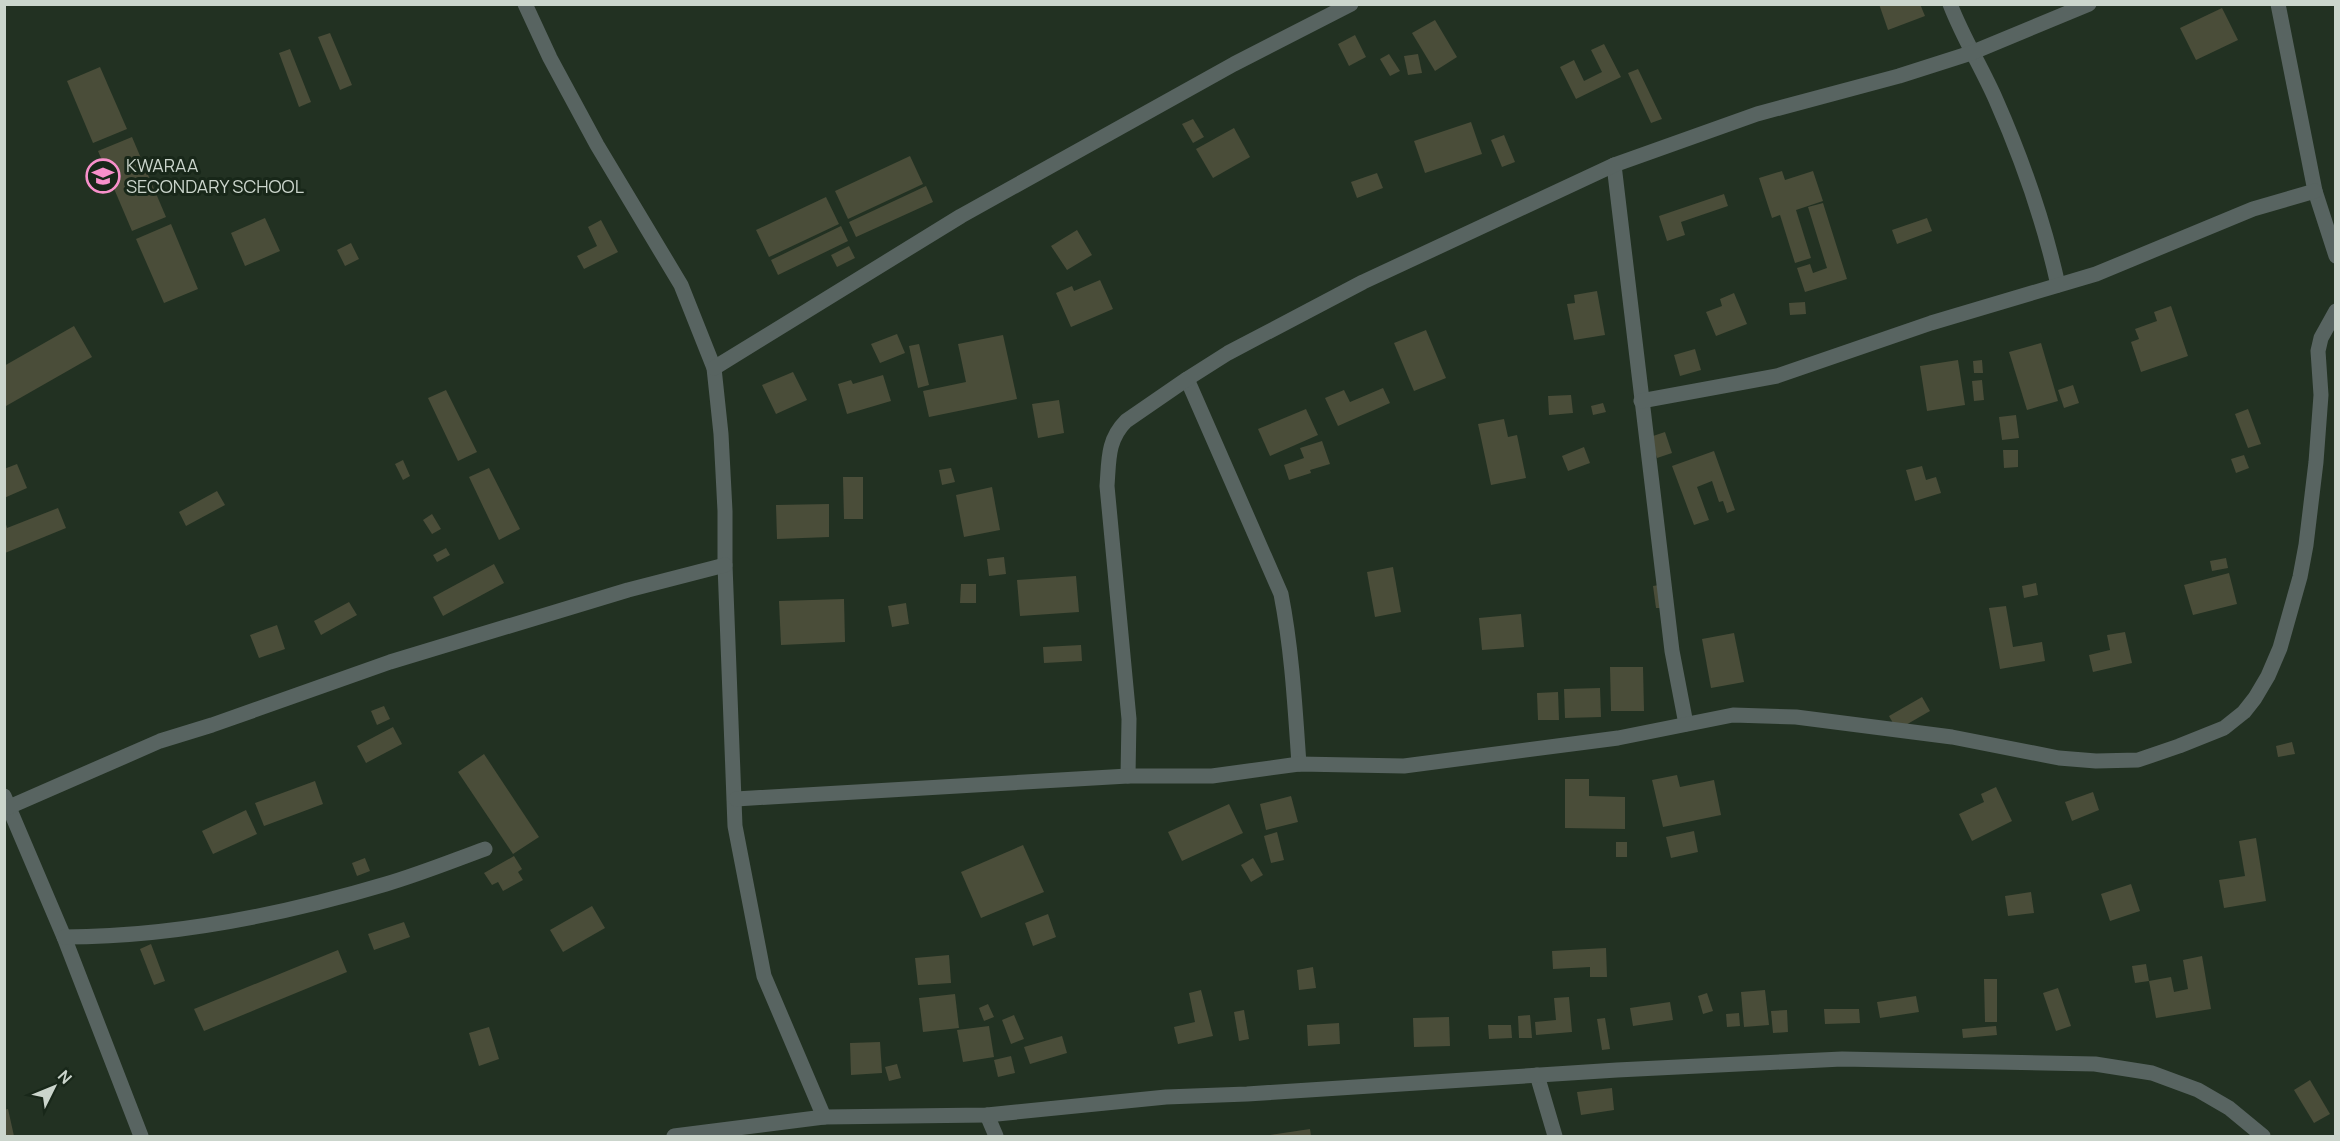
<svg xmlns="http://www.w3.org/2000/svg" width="2340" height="1141" font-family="Manrope,sans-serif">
<rect width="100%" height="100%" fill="#223122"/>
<g fill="#4a4d39">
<path d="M1879 4H1920L1925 16 1888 30Z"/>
<path d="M2222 8 2238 40 2196 60 2180 28Z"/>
<path d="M1435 20 1457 57 1435 71 1412 33Z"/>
<path d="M330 33 352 85 340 90 318 37Z"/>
<path d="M1355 35 1366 57 1349 66 1338 44Z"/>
<path d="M1604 44 1621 77 1576 99 1560 67 1574 60 1584 81 1602 72 1591 50Z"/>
<path d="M290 49 311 102 299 107 279 53Z"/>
<path d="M1389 54 1400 71 1390 76 1380 59Z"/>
<path d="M1418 54 1422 73 1408 75 1404 56Z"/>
<path d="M100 67 127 129 93 143 67 81Z"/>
<path d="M1638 69 1662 119 1651 123 1628 73Z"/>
<path d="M1193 119 1204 137 1193 143 1182 124Z"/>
<path d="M1471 122 1482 154 1425 173 1414 141Z"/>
<path d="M1234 128 1250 157 1213 178 1196 149Z"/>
<path d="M1504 135 1515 162 1502 167 1491 140Z"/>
<path d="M132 137 166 217 132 231 98 151Z"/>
<path d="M910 156 923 184 848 219 835 191Z"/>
<path d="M1782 171 1785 180 1813 171 1823 201 1796 210 1811 258 1795 263 1780 215 1772 218 1759 178Z"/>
<path d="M1377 173 1383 188 1357 198 1351 182Z"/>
<path d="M926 186 933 202 856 237 849 222Z"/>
<path d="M1724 194 1728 206 1681 222 1685 235 1667 241 1659 216Z"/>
<path d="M826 197 839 224 769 257 756 230Z"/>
<path d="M1823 203 1847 279 1805 292 1797 268 1810 264 1813 273 1827 268 1808 207Z"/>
<path d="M265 218 280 251 245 266 231 233Z"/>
<path d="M1927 218 1932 231 1897 244 1892 230Z"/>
<path d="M601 220 618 252 584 269 577 256 597 246 588 227Z"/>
<path d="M171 224 198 289 164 303 136 239Z"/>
<path d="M841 226 848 241 778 275 771 260Z"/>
<path d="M1077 230 1092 255 1067 270 1051 246Z"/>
<path d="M351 243 359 259 345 266 337 250Z"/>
<path d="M849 246 855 258 837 267 831 255Z"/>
<path d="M1100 280 1113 309 1071 327 1056 293 1072 286 1074 291Z"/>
<path d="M1597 291 1605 335 1574 340 1567 304 1575 303 1574 295Z"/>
<path d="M1734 293 1747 324 1716 336 1706 312 1722 306 1720 299Z"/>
<path d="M1805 302 1806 314 1790 315 1789 303Z"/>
<path d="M2171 306 2188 356 2141 372 2131 342 2139 339 2135 329 2157 321 2154 312Z"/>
<path d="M74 326 92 357 6 406 4 366Z"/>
<path d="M1426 330 1446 378 1414 391 1394 343Z"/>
<path d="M897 334 905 353 880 363 871 344Z"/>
<path d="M1003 335 1017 399 929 417 923 391 966 382 958 344Z"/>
<path d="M2041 343 2058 401 2027 410 2009 352Z"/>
<path d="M919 344 929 385 918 388 909 346Z"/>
<path d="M1695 349 1701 370 1680 376 1674 355Z"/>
<path d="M1958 360 1965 405 1927 411 1920 366Z"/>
<path d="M1982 360 1983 373H1974L1973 361Z"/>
<path d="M793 372 807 400 776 414 762 385Z"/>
<path d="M883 375 891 401 847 414 838 384 851 380 853 384Z"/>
<path d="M1982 380 1984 400 1974 401 1972 381Z"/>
<path d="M2073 385 2079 403 2064 408 2058 390Z"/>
<path d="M1383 388 1390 403 1338 426 1325 398 1344 390 1350 402Z"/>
<path d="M446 390 477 452 458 461 428 398Z"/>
<path d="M1571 395 1573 413 1549 415 1548 396Z"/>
<path d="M1059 400 1064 433 1038 438 1032 404Z"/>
<path d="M1603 403 1606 412 1593 415 1591 406Z"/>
<path d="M1306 409 1318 435 1270 456 1258 429Z"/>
<path d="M2248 409 2261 444 2248 448 2235 414Z"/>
<path d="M2016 415 2019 438 2002 440 1999 417Z"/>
<path d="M1504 419 1508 437 1517 435 1526 478 1491 485 1478 424Z"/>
<path d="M1665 432 1672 453 1657 458 1650 437Z"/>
<path d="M1322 441 1330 464 1310 470 1311 473 1289 480 1284 465 1304 458 1300 448Z"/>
<path d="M1584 447 1590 463 1568 471 1562 456Z"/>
<path d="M2003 450H2018V467L2004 468Z"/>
<path d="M1714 451 1735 510 1727 513 1723 501 1719 502 1712 481 1697 487 1709 520 1694 525 1672 466Z"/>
<path d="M2244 455 2249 468 2236 473 2231 459Z"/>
<path d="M403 460 410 476 403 480 395 464Z"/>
<path d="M17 464 27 488 4 498V469Z"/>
<path d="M1922 466 1926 480 1936 477 1941 493 1915 501 1906 470Z"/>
<path d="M489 468 520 529 499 540 469 477Z"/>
<path d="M951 468 955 482 942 485 939 470Z"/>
<path d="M843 477H863V519H844Z"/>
<path d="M992 487 1000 530 964 537 956 495Z"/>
<path d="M217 491 225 505 186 526 179 512Z"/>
<path d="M829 504V537L777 539 776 505Z"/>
<path d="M58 508 66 528 5 553V521L7 528Z"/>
<path d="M432 514 441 529 432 534 423 520Z"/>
<path d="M446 548 450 555 437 562 433 555Z"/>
<path d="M1004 557 1006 574 989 576 987 559Z"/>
<path d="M2226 558 2228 568 2212 571 2210 561Z"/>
<path d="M494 564 504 583 443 616 433 597Z"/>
<path d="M1393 567 1401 612 1375 617 1367 572Z"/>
<path d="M2229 573 2237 604 2193 615 2184 585Z"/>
<path d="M1076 576 1079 612 1020 616 1017 580Z"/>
<path d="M2036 583 2038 595 2024 598 2022 586Z"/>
<path d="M961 584H976V603H960Z"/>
<path d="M1659 585 1662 608H1656L1653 586Z"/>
<path d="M844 599 845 642 781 645 779 601Z"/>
<path d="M349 602 357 615 321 635 314 621Z"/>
<path d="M906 603 909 624 892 627 888 606Z"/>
<path d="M2006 606 2013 647 2042 642 2045 661 2000 669 1989 608Z"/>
<path d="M1521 614 1524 647 1482 650 1479 618Z"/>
<path d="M277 625 285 649 259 658 250 635Z"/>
<path d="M2125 632 2132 663 2093 672 2089 655 2110 650 2107 635Z"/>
<path d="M1734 633 1744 682 1711 688 1702 639Z"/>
<path d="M1081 645 1082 661 1044 663 1043 647Z"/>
<path d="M1610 667H1643L1644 711H1611Z"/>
<path d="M1600 688 1601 717 1565 718 1564 689Z"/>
<path d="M1558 692 1559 720H1538L1537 693Z"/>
<path d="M1922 697 1930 711 1897 730 1889 716Z"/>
<path d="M384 706 390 719 377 725 371 711Z"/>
<path d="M393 727 402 744 366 763 357 746Z"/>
<path d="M2292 742 2295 754 2278 757 2276 746Z"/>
<path d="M484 754 539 837 513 854 458 772Z"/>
<path d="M1677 775 1680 787 1714 780 1721 815 1663 827 1652 780Z"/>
<path d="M1565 779H1589V796L1625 797V829L1565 828Z"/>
<path d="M315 781 323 804 264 826 255 803Z"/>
<path d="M1996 787 2012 821 1972 841 1959 814 1984 802 1981 794Z"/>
<path d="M2093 792 2099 810 2072 821 2065 802Z"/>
<path d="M1291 796 1298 822 1266 830 1260 804Z"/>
<path d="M1229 804 1243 833 1182 861 1168 832Z"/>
<path d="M246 810 257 834 213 854 202 831Z"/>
<path d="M1694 831 1698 852 1671 858 1666 837Z"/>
<path d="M1277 832 1284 860 1271 863 1264 836Z"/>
<path d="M2256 838 2266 901 2224 908 2219 880 2245 876 2239 841Z"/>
<rect x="1616" y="842" width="11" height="15"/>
<path d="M1023 845 1044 892 981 918 961 872Z"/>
<path d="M514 856 522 869 518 872 523 880 503 891 498 882 492 885 484 873Z"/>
<path d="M365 858 370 871 357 876 352 863Z"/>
<path d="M1253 858 1263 875 1251 882 1241 865Z"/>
<path d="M2131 884 2140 911 2110 921 2101 894Z"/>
<path d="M2031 892 2034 913 2008 916 2005 896Z"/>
<path d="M592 906 605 928 563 952 550 930Z"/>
<path d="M1048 914 1056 937 1033 946 1025 923Z"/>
<path d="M404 922 410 937 374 950 368 934Z"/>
<path d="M151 944 165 981 154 985 140 949Z"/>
<path d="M1606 948 1607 977H1590V967L1553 969 1552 951Z"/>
<path d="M338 950 347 972 204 1031 194 1009Z"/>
<path d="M949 955 951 983 918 985 915 958Z"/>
<path d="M2202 956 2211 1009 2156 1018 2149 981 2135 983 2132 966 2146 964 2149 981 2171 977 2174 992 2188 989 2183 960Z"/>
<path d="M1313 967 1316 988 1299 990 1297 970Z"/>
<path d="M1984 979H1997V1022H1985Z"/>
<path d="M2058 988 2071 1026 2056 1031 2043 993Z"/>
<path d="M1201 990 1213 1036 1178 1044 1174 1027 1195 1022 1189 993Z"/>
<path d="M1765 990 1769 1025 1744 1027 1741 992Z"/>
<path d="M1707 993 1713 1011 1703 1014 1698 996Z"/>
<path d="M955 994 959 1028 923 1032 919 998Z"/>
<path d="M1916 996 1919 1012 1880 1018 1877 1002Z"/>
<path d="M1569 997 1572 1032 1536 1035 1535 1022 1556 1020 1554 998Z"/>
<path d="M1670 1002 1673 1020 1633 1026 1630 1008Z"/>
<path d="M988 1004 994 1017 984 1021 979 1008Z"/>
<path d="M1824 1009H1859L1860 1023 1825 1024Z"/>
<path d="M1244 1010 1249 1039 1239 1041 1234 1012Z"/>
<path d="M1787 1010 1788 1032 1773 1033 1771 1011Z"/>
<path d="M1739 1013 1740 1026 1727 1027 1726 1014Z"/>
<path d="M1014 1015 1024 1039 1011 1044 1002 1020Z"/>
<path d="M1530 1015 1532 1038H1519L1518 1016Z"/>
<path d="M1449 1017 1450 1046 1414 1047 1413 1018Z"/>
<path d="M1605 1018 1610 1049 1602 1050 1597 1019Z"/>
<path d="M1339 1023 1340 1044 1308 1046 1307 1025Z"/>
<path d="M1488 1025H1511L1512 1038 1489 1039Z"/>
<path d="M989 1026 994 1057 963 1062 957 1030Z"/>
<path d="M1996 1026 1997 1035 1963 1038 1962 1029Z"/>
<path d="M489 1027 499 1059 479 1066 469 1033Z"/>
<path d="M1062 1036 1067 1053 1030 1064 1024 1047Z"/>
<path d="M880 1042 882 1073 851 1075 850 1043Z"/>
<path d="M1011 1056 1015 1073 998 1077 994 1060Z"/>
<path d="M897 1064 901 1078 889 1081 885 1067Z"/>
<path d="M2310 1080 2330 1114 2314 1123 2294 1090Z"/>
<path d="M1612 1088 1614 1110 1581 1115 1577 1092Z"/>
<path d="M8 1109 14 1136H4V1110Z"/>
<path d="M1310 1129 1311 1136H1270V1135Z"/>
</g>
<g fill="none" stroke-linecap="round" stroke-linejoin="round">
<g stroke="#586461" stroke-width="15">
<path d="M525 4 550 58 597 145 681 285 714 368 721 434 725 511V565L735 826 764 976 824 1117"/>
<path d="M1950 4C1963 38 1982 68 1996 100 2022 159 2044 222 2058 285"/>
<path d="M2278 4 2315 191 2336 256"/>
<path d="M1614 165 1672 651 1686 724"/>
<path d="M714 368 961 216 1234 64 1351 4"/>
<path d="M1187 379 1281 594C1292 650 1295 707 1299 764"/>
<path d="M1641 401 1777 376 1931 323 2096 274 2253 209 2315 191"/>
<path d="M1128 776 1129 719 1107 486C1109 461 1107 440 1126 421L1187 379 1228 353 1363 282 1614 165 1757 114 1899 76 1971 53 2089 4"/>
<path d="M4 796 64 937 141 1136"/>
<path d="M736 799 1128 776H1212L1299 764 1404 766 1618 738 1733 715 1796 717 1952 737 2059 758 2096 761 2138 760 2179 746 2224 728 2244 712 2255 698 2268 676 2280 648 2300 577 2306 545 2316 462 2321 395 2318 351 2321 338 2336 311"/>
<path d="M9 807 160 741 212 725 390 662 628 590 725 565"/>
<path d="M64 937C170 937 285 914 386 884 420 874 452 861 485 849"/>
<path d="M1537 1075 1555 1136"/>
<path d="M987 1115 996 1136"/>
<path d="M674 1136 824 1117 987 1115 1166 1097 1247 1094 1617 1070 1842 1059 2095 1064 2152 1073 2198 1090 2229 1108 2263 1136"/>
</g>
</g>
<defs>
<g id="school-ring" transform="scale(1.725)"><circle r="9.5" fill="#182719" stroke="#f890cb" stroke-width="1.5"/><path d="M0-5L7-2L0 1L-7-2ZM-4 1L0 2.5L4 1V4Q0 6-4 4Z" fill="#f890cb"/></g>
</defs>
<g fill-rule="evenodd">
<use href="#school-ring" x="103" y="176"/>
</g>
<g text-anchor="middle" stroke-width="6" stroke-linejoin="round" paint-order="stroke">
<g font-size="18" fill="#cbd5cc" stroke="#182719" text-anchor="start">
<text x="126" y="172">KWARAA<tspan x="126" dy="21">SECONDARY SCHOOL</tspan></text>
</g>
</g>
<rect width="2340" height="1141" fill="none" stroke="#cbd5cc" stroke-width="12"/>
<g transform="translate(54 1087) rotate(47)" stroke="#182719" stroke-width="4.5" paint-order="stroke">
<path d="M0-4.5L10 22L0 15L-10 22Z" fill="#cbd5cc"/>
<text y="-9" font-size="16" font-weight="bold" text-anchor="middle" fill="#cbd5cc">N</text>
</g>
</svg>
